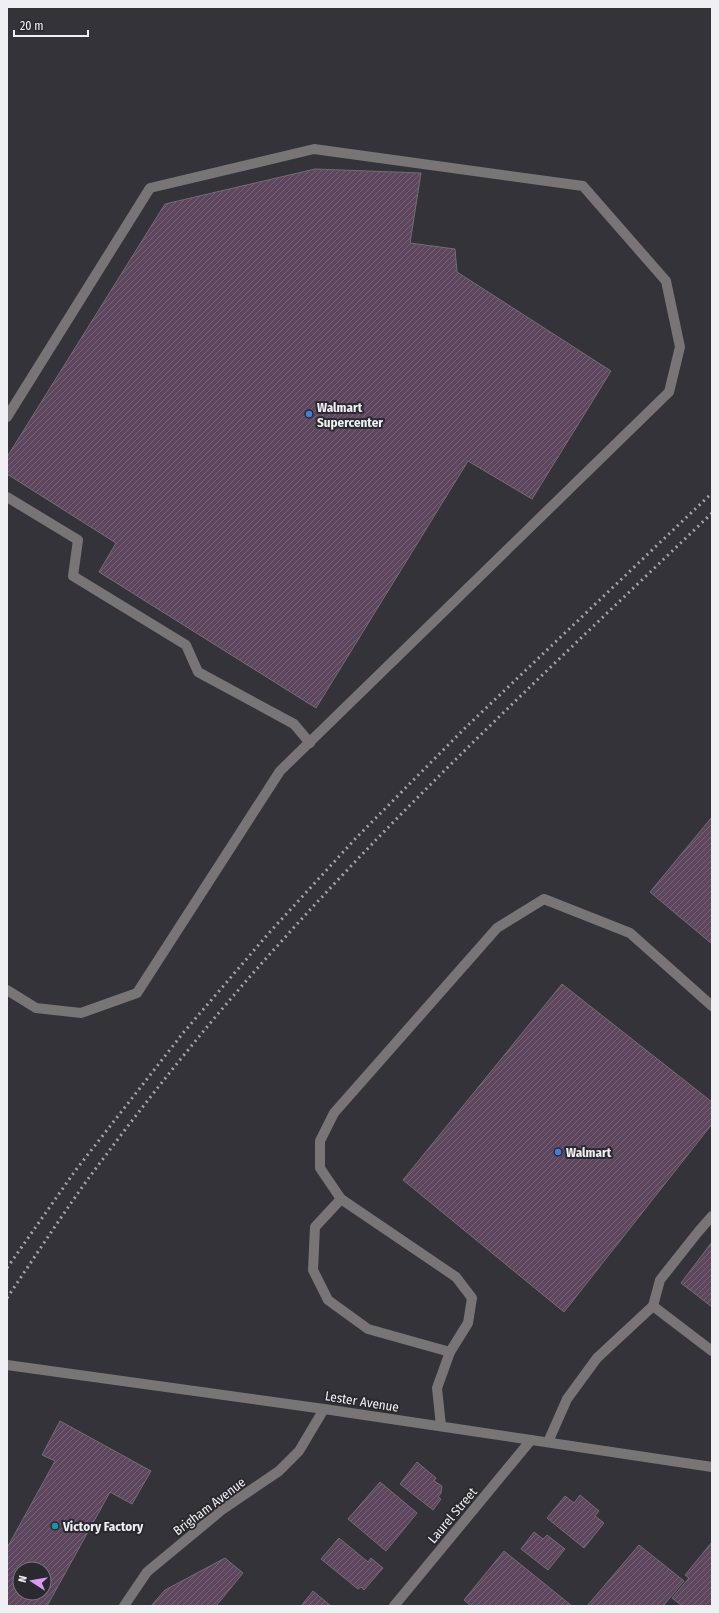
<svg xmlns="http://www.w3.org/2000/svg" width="719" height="1613" font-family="'Fira Sans Condensed',sans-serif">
<defs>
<pattern id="building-hatch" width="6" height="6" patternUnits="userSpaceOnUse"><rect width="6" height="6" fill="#5e475e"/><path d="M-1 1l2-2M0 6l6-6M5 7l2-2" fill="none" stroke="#756276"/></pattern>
</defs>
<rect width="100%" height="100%" fill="#343339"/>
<g fill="url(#building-hatch)" stroke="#726d72" fill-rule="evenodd">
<path d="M315 169 421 173 410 243 455 249 457 272 611 371 532 499 468 461 316 708 99 572 116 543 7 474V457L165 204Z"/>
<path d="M712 817V944L650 892Z"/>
<path d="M562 984 712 1102V1124L564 1312 403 1180Z"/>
<path d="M712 1242V1307L681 1283Z"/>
<path d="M60 1421 151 1471 132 1504 110 1492 47 1606H7V1548L55 1461 42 1455ZM20 1569H44V1593H20Z"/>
<path d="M417 1462 436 1478 434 1481 442 1486 441 1493 438 1497 441 1499 433 1510 400 1484Z"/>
<path d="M380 1482 417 1513 386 1551 348 1519Z"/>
<path d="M580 1495 599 1511 595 1516 604 1523 584 1548 547 1518 565 1496 574 1503Z"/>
<path d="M534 1532 543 1539 547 1535 565 1549 548 1570 521 1549Z"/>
<path d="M339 1538 368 1562 371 1558 383 1568 364 1590 361 1587 358 1589 321 1559Z"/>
<path d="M712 1542V1606H682L672 1598 689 1578 685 1575Z"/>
<path d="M639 1545 684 1581 663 1606H587Z"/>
<path d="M504 1551 572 1606H471L464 1600Z"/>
<path d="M225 1558 243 1573 216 1606H151L165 1590Z"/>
<path d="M313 1591 331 1606H301Z"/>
</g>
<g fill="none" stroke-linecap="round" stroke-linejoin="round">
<g stroke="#797576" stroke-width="10">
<path d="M7 417 150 188 314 149 583 186 666 281 680 347 669 392 280 771 137 993 81 1013 36 1008 7 990"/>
<path d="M7 497 78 540 73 576 186 645 198 672 294 724 310 743"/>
<path d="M341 1199 315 1227 313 1270 328 1300 368 1329 450 1352"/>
<path d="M653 1306 712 1351"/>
<path d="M7 1365 324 1409 712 1467"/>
<path d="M441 1426 437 1388 450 1352 468 1323 472 1298 456 1277 341 1199 320 1168V1141L334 1113 497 928 544 899 630 933 712 1006"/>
<path d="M548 1442 567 1399 597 1358 653 1306 660 1280 698 1232 712 1216"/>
<path d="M124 1606 147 1572 223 1509 279 1471 299 1451 324 1409"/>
<path d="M394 1606 531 1440"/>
</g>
<g stroke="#a4a3a8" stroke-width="3" stroke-dasharray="2 4" stroke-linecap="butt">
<path d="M7 1268 75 1171 183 1033 268 934 356 838 464 729 712 493"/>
<path d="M7 1298C34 1258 60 1218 88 1179 148 1098 211 1019 279 944 415 792 565 654 712 513"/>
</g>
</g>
<g fill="#3f7fe0" stroke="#2a292f" stroke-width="1.5">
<circle cx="309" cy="414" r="4"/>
<circle cx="558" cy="1152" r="4"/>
</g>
<circle fill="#0f9aa8" stroke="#2a292f" stroke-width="1.5" cx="55" cy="1526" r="4"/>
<g text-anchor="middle" stroke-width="4" stroke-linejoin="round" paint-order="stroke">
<g font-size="13" font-weight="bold" fill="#f0f0f4" stroke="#2a292f" text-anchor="start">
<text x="317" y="412">Walmart<tspan x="317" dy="15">Supercenter</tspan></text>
<text x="566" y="1157">Walmart</text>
<text x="63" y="1531">Victory Factory</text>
</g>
<g font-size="13" fill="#f0f0f4" stroke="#2a292f">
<text transform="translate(362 1401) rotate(9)" y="5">Lester Avenue</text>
<text transform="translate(209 1506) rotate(-37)" y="5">Brigham Avenue</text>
<text transform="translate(452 1515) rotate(-50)" y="5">Laurel Street</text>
</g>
</g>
<rect width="719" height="1613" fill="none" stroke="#f0f0f4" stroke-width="16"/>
<g transform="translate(32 1581) rotate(282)"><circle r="19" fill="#2a292f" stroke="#79797e"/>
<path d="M0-3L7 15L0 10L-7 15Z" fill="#da9af6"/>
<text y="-6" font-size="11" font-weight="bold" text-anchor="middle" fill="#f0f0f4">N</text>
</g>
<path d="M14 30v6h74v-6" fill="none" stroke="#f0f0f4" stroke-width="2"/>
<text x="20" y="30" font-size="12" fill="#f0f0f4" stroke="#2a292f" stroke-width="3" paint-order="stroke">20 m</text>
</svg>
